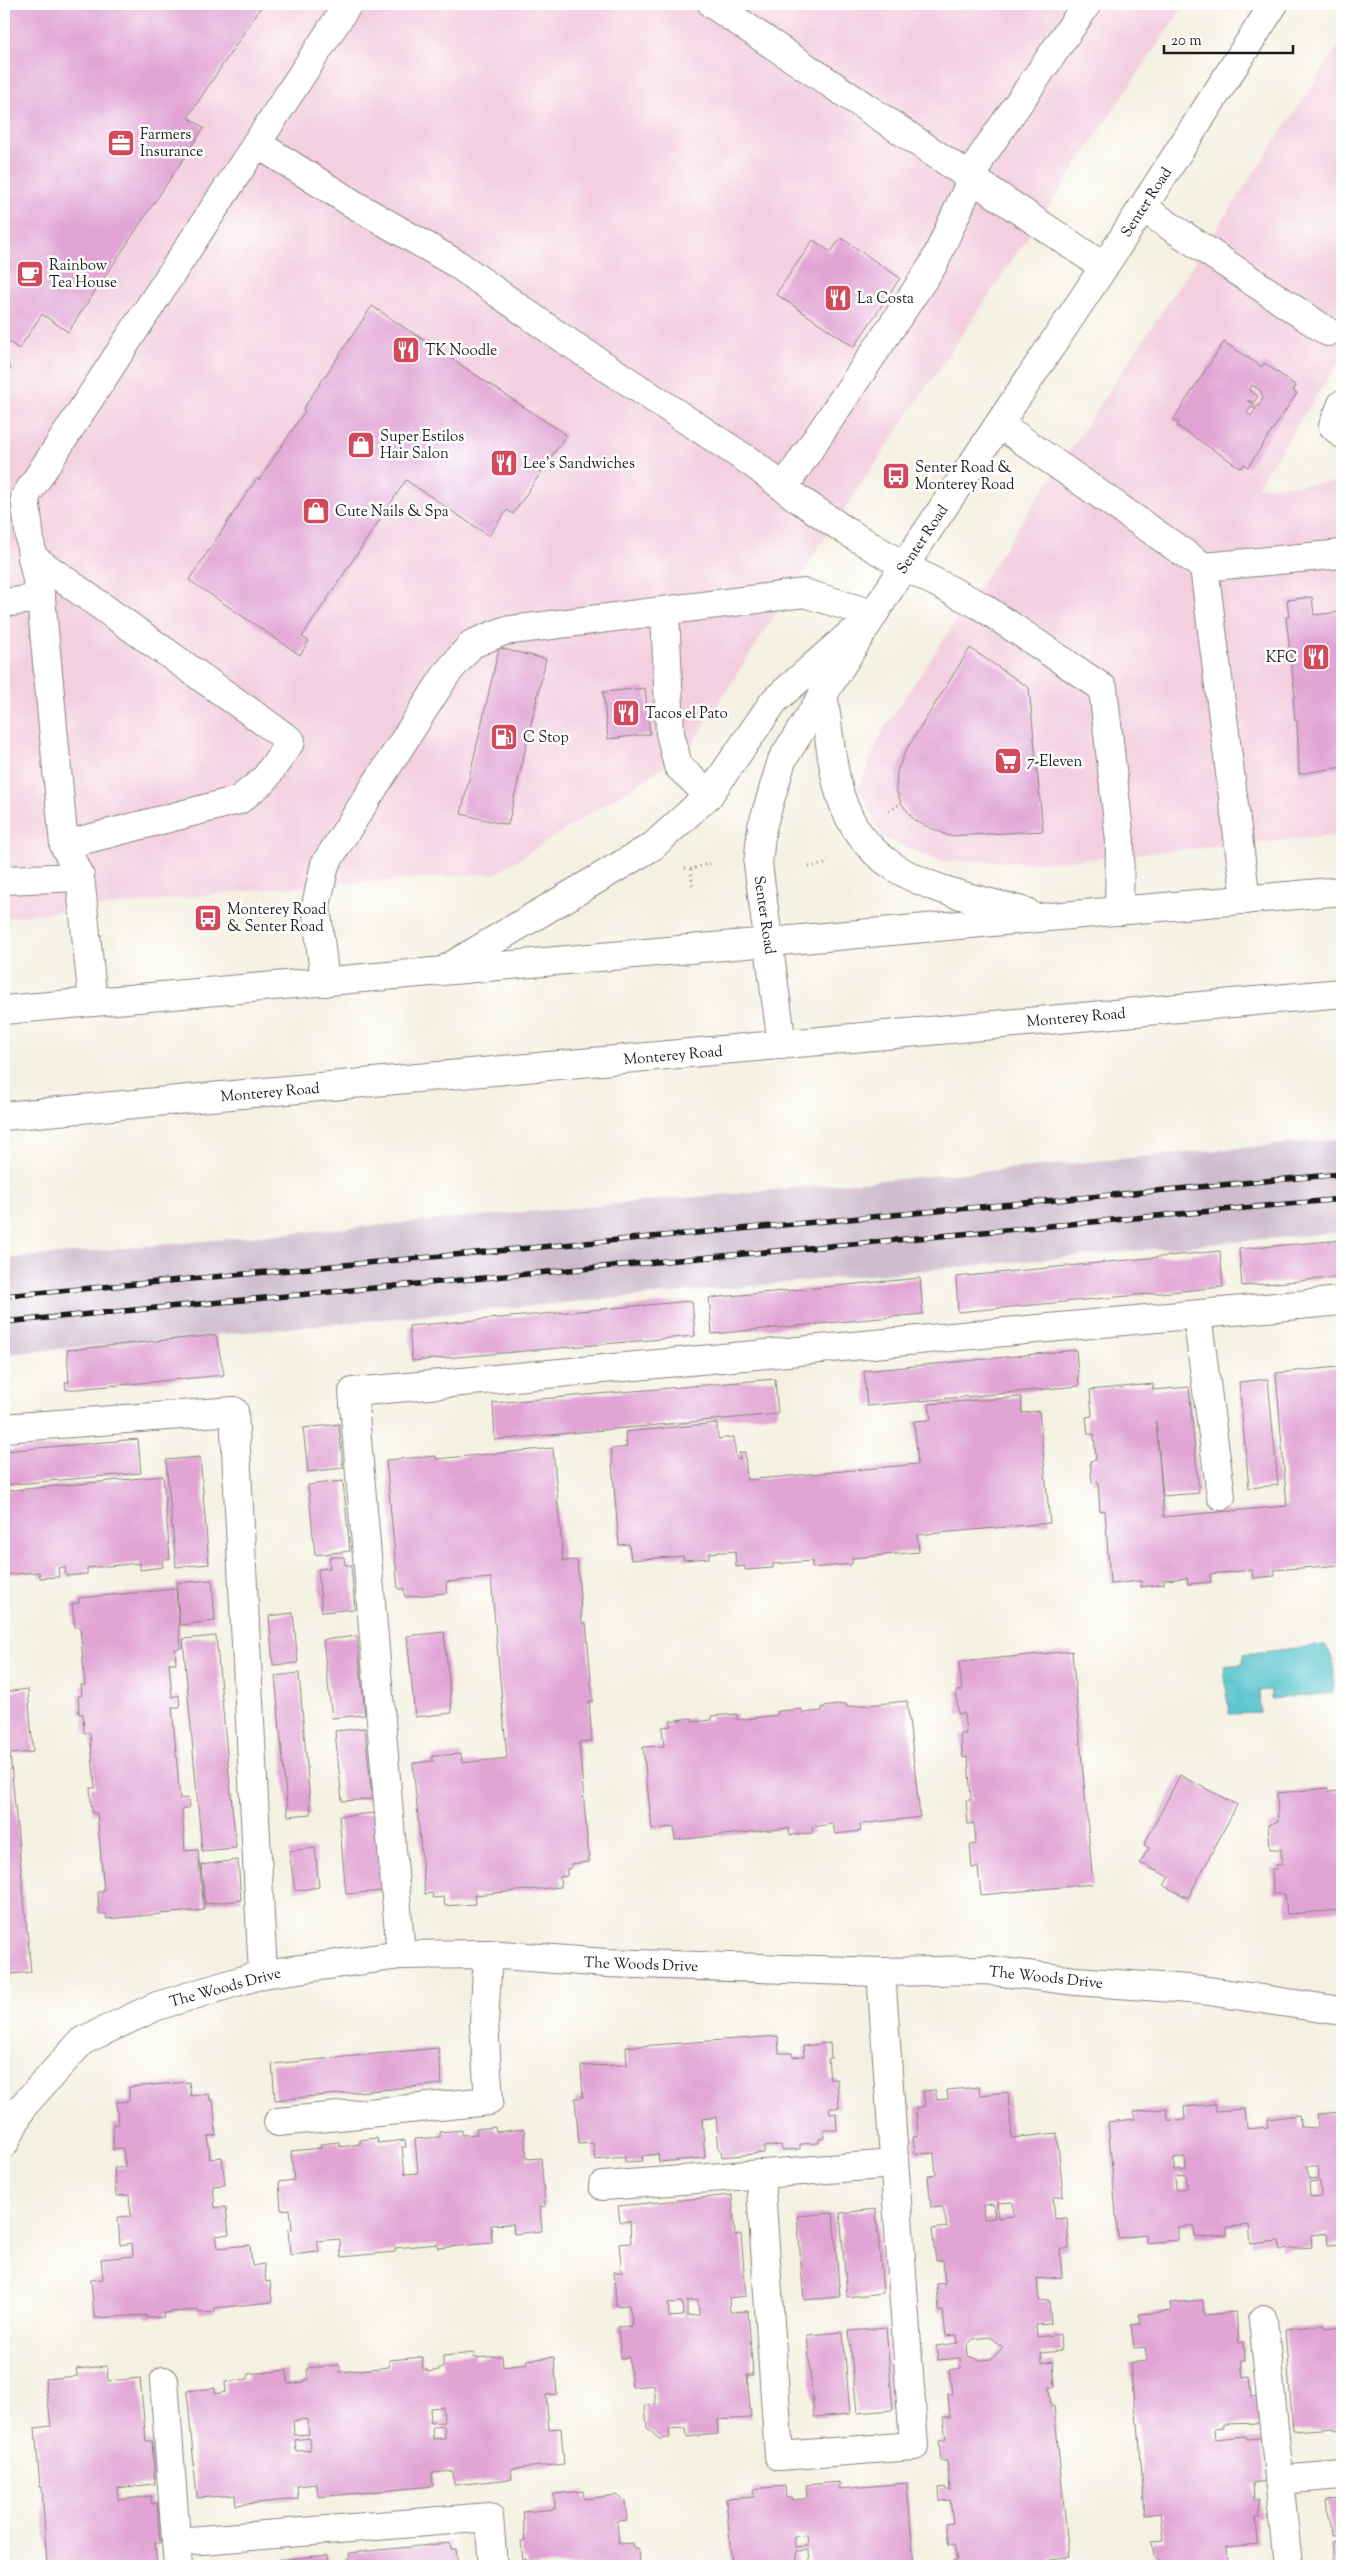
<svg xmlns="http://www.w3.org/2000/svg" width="1346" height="2570" font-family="'Sorts Mill Goudy',serif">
<rect width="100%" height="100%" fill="#fff"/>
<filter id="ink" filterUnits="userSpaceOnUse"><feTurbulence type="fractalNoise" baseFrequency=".02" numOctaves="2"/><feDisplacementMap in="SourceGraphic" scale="10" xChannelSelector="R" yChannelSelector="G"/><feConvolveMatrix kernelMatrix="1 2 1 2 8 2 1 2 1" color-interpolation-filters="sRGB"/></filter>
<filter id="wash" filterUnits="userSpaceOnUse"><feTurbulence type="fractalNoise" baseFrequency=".0096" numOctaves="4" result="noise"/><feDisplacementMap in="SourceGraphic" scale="20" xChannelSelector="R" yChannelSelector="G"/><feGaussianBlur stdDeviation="1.12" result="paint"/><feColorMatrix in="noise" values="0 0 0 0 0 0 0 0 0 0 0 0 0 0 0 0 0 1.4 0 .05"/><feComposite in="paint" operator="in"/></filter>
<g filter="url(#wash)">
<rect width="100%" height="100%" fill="#f4f1e2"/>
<g fill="#f3cfdf">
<path d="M4 4H1185L811 559 687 752 497 873 253 890 4 918Z"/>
<path d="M1342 41V357L1257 487 1342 482V835L1052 862 939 861 882 837 859 788 882 732Z"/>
</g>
<path fill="#cfbdce" d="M1342 1139V1232L4 1354V1259Z"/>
<path fill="#58c5ce" stroke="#3a7075" d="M1325 1645C1336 1659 1334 1676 1333 1693L1271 1699V1690L1259 1691 1260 1713 1229 1714 1224 1666 1243 1664V1654Z"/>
<g id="blocks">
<g fill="#e1a4d4" fill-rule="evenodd">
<path d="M4 4H263L188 117 204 128 68 332 42 314 19 349 4 339Z"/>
<path d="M841 238 900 278 854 347 776 294 813 240 831 252Z"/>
<path d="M372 306 566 435 513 514 507 510 489 536 406 480 302 637 309 641 300 655 189 580 257 478 259 480 305 411 303 409Z"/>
<path d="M1224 342 1262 367 1264 363 1280 374 1296 386 1293 391 1297 393 1248 467 1244 464 1241 468 1177 426 1179 423 1173 420ZM1252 385 1260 390 1263 398 1258 407 1247 400 1254 402 1258 396 1249 390ZM1251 407 1256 409 1251 416 1247 413Z"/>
<path d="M4 363 11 368 4 379Z"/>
<path d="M1312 597 1314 615 1342 612V767L1299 774 1297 721H1295L1293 698 1295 697 1286 617H1289L1287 600Z"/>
<path d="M499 648 546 659 508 825 461 814Z"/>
<path d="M970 648 1029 688 1043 831 949 836 915 821 901 803 896 790 897 771 905 752Z"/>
<path d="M645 688 650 734 608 739 603 692Z"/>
<path d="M1342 1240V1277L1242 1286 1239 1249Z"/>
<path d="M1220 1251 1223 1287 958 1312 956 1277Z"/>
<path d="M920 1278 923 1314 712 1334 709 1298Z"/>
<path d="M692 1301 695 1336 412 1361 409 1326Z"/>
<path d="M216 1335 224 1375 66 1390 65 1382H69L67 1350Z"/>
<path d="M1076 1350 1079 1386 867 1406 864 1371Z"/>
<path d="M1338 1367 1342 1414V1565L1274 1570 1275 1576 1253 1578 1252 1570 1210 1574 1211 1582 1188 1584 1187 1578 1164 1580V1584L1141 1587V1581L1110 1584 1105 1510 1100 1511 1098 1482 1092 1483 1090 1461 1096 1460 1094 1434H1088L1086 1417 1092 1416 1090 1390 1153 1384V1390L1189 1387 1199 1493 1163 1496 1156 1421 1164 1517 1287 1506 1276 1373Z"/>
<path d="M775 1379 778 1414 495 1440 493 1403Z"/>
<path d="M1268 1379 1278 1485 1249 1488 1239 1382Z"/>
<path d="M1021 1397 1022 1413 1039 1411 1050 1523 917 1535 919 1552 852 1558V1564L812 1568V1561L773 1564V1568L745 1570V1566L736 1567 735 1551 709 1553V1558L684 1560 683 1556 631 1560 629 1544 619 1545 611 1449 627 1447 625 1432 717 1423 718 1439 734 1437 736 1459H740L739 1453 745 1452 747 1480 918 1464 914 1421 931 1420 929 1404Z"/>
<path d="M339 1424 343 1468 308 1472 303 1428Z"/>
<path d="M138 1439 141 1473 4 1485V1451Z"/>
<path d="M553 1448 563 1561 577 1560 582 1623H586L593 1701H589L592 1741 579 1742 589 1862 571 1864V1868L567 1869V1876L560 1877 561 1887 474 1895 475 1904 445 1906 444 1897 433 1898 432 1893 425 1894 413 1763 433 1761 432 1756 461 1754 462 1763 507 1758 491 1578 446 1582 447 1593 405 1597 404 1589H398L386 1460 436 1456V1459Z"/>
<path d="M200 1457 209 1564 176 1567 166 1460Z"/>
<path d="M163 1476 170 1559H162L163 1567 140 1570V1563L87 1568V1574L66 1576 65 1567 58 1568 59 1577 40 1578 39 1572 4 1575V1491Z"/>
<path d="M343 1481 350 1551 315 1555 308 1485Z"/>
<path d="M329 1557H344L345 1565H351L355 1609 322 1612 318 1569 330 1568Z"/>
<path d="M212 1580 215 1621 180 1625 176 1583Z"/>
<path d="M176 1589 181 1648 175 1649 176 1663H169L172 1697 179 1695 180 1707H172L180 1799 188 1798 189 1808 182 1809 185 1851 198 1850 204 1910 107 1919 106 1914H99L98 1892 104 1891 97 1813H92L90 1788H95L90 1733H84L83 1714H79L78 1696 82 1695 81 1685H85L80 1627H75L72 1604 79 1603V1598Z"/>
<path d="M293 1613 298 1663 273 1665 269 1616Z"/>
<path d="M444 1632 452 1713 415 1717 407 1636Z"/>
<path d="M216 1636 236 1848 202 1851 183 1639Z"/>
<path d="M357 1636 365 1715 332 1718 323 1640Z"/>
<path d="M1072 1651 1093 1884 981 1895 978 1867 972 1868 970 1845 976 1844 974 1823 968 1824 966 1800H971L968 1757 963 1758 960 1734H966L964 1713 958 1714 956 1691 962 1690 959 1662Z"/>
<path d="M299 1673 311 1814 288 1816 275 1676Z"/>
<path d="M28 1689 33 1752 10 1754 31 1972 4 1975V1692Z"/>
<path d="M907 1701 920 1817 860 1824 861 1831 835 1834 833 1824 812 1827 813 1833 790 1835 789 1828 675 1840 674 1827 652 1829 643 1747 664 1746 662 1727 671 1726 670 1721 692 1718 693 1722 712 1720 711 1716 737 1714V1720L777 1715 778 1711 802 1709V1713L822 1711V1707L846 1704 847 1707Z"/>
<path d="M365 1728 372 1799 342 1801 335 1731Z"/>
<path d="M1180 1775 1237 1805 1188 1898 1164 1886 1169 1877 1140 1863 1149 1848 1144 1845Z"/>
<path d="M1328 1788V1792L1342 1791V1910L1287 1914 1285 1894H1273L1272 1869H1277L1276 1865H1282L1281 1849H1270L1268 1825 1278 1821 1277 1793Z"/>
<path d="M376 1813 383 1891 346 1894 339 1816Z"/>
<path d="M315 1848 319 1887 295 1891 289 1851Z"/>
<path d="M238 1860 241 1900 205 1904 201 1865Z"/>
<path d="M778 2036 779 2053H792L793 2057 804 2056 803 2046 830 2043 831 2058 828 2059 830 2079H837L839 2108H829L830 2114 836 2113 837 2130H824V2138L819 2139V2143L800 2144V2149L782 2150 781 2145 764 2147V2153L722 2157 721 2150H719L716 2117 702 2119 705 2158 659 2162 658 2154 642 2156 643 2161 625 2162V2157L595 2160 593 2143 579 2144 575 2098 583 2097 581 2066 627 2065 626 2047Z"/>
<path d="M438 2048 442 2084 275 2100 272 2064Z"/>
<path d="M189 2082 191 2096 209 2094 210 2100H213L216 2135 208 2136 210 2159 222 2157 225 2185 213 2186 215 2208 226 2207 229 2234 216 2236 218 2248 250 2245 252 2266 264 2264 266 2282 270 2281 272 2302 215 2308V2312L199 2313 198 2310 163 2313 164 2317 146 2318V2315L94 2318 91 2280 103 2279 101 2259 133 2256 132 2243 120 2245 118 2217 131 2216 129 2195 116 2196 114 2168 125 2167 123 2149 113 2150V2124H118L116 2102 129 2101V2087Z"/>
<path d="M979 2087 980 2095 1008 2092 1012 2138 1057 2133 1063 2196 1053 2197 1055 2219 1067 2218 1069 2248 1060 2250 1062 2277 1037 2279 1039 2301 1049 2300 1051 2324 1036 2325 1037 2337 1060 2334 1061 2351 1041 2353 1042 2363 1053 2361 1055 2387H1049L1051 2407 1054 2406 1069 2557 1050 2559 1051 2566H952V2562L957 2561 954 2544 949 2545 946 2524 953 2523 950 2500 940 2501 939 2488 945 2487 946 2490H950L947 2461H941L939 2441 946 2440 943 2417H950L948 2394H952L949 2370 961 2368 960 2358 938 2360 936 2346 958 2343 957 2335 946 2336 943 2311 939 2312 937 2284 945 2283 943 2260 936 2261 932 2229 947 2227 943 2207 931 2208 928 2176 936 2175 934 2153 915 2154 913 2137 918 2136 916 2108 925 2106 923 2091 935 2090 937 2100 948 2099 947 2090ZM1013 2202 1014 2216 998 2218 997 2203ZM993 2204 995 2218 984 2219 983 2205ZM989 2337 1003 2347 992 2359 980 2360 968 2356 967 2345 973 2339Z"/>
<path d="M1215 2104 1216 2111 1245 2109 1247 2129 1268 2127V2119L1299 2115 1301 2127 1315 2128 1318 2126 1317 2114 1342 2112V2244L1328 2245 1327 2233 1311 2235 1312 2247 1280 2250 1279 2241 1251 2244 1249 2225 1227 2227V2235L1195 2238 1194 2225 1178 2227V2240L1146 2243V2235L1118 2238 1108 2122 1135 2119 1134 2111 1167 2109 1168 2120 1181 2121 1185 2119 1184 2107ZM1185 2157 1186 2169 1174 2170V2159ZM1307 2166H1318L1319 2178 1309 2179ZM1186 2175 1187 2188 1176 2190 1175 2176ZM1320 2181 1321 2196 1310 2197 1309 2182Z"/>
<path d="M495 2127 496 2132 524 2129 527 2159 541 2158 545 2206 540 2207 542 2231 514 2234 513 2224 491 2225 492 2243 438 2248 437 2244 395 2248V2252L341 2257 340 2239 317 2241 319 2252 290 2255 288 2230 292 2229 290 2209 281 2210 279 2182 294 2180 291 2151 321 2148 320 2144 339 2142 340 2147 360 2144V2140L377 2138 378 2143 405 2140 406 2147H402L405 2174 418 2173 415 2139 440 2137V2132L462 2130V2135L477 2134 476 2129Z"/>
<path d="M732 2195 735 2235 741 2234 746 2296 729 2298 730 2312 748 2311 753 2375H747L751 2418 717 2420 718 2434 687 2437 686 2428 669 2429 670 2438 659 2439 647 2428 645 2405 656 2404 654 2385 632 2387 629 2357 621 2358 618 2327 631 2326 632 2320 629 2305 616 2306 614 2272H622L619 2244 631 2243 630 2221 620 2222 618 2206ZM698 2300 699 2315 687 2316V2301ZM682 2302 683 2316 669 2317 668 2303Z"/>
<path d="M876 2209 883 2293 847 2297 840 2213Z"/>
<path d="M833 2213 840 2297 804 2300 797 2216Z"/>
<path d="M1203 2300 1204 2315 1236 2312 1239 2343 1244 2342 1245 2360H1241L1243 2378 1249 2377 1251 2397 1260 2396 1262 2423 1223 2424V2427L1214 2428 1215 2439 1246 2436 1247 2439 1261 2438 1265 2481 1253 2483 1254 2500H1259L1260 2517H1256L1258 2544 1227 2547 1228 2563 1196 2566V2562L1164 2565 1154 2557 1152 2541 1164 2540 1161 2513 1145 2515 1138 2423H1136L1130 2363 1147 2361 1145 2347 1134 2348 1131 2325 1141 2324 1139 2314 1172 2311 1170 2303Z"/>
<path d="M1324 2325 1325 2328 1342 2326V2429L1335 2430V2428L1293 2431 1285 2329Z"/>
<path d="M886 2328 893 2410 857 2413 849 2331Z"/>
<path d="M843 2332 850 2414 814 2417 807 2335Z"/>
<path d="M474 2353V2358L502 2356 503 2367 527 2364 526 2360 554 2357 557 2394 546 2395 549 2429 561 2428 564 2464 511 2469 512 2479 454 2485 453 2471 432 2473 433 2486 318 2497 317 2484 297 2486 298 2499 236 2505 235 2495 197 2498 187 2391 215 2388V2394L226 2392 225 2382 248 2379V2374L287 2370V2382L290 2384 304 2382V2380H308L307 2368 340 2365V2372L389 2367V2360L422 2357 423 2370 427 2369V2372L439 2370V2368H443V2356ZM443 2407 444 2422 431 2423 430 2408ZM307 2419 309 2434 294 2435 293 2421ZM444 2426 445 2438 433 2439 432 2427ZM309 2438 310 2450 296 2451 295 2440Z"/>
<path d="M107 2366 108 2381 140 2378 146 2441H152L155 2484 117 2488 118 2500 151 2496V2504L157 2503 160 2543H155L157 2565 161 2564V2566H47L42 2487H40L35 2428 51 2426 45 2379 77 2376 76 2369Z"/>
<path d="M839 2482V2489L907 2483 914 2566H801L810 2564 809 2550 796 2551 797 2566H732L726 2499 754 2497 753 2489 785 2486 786 2498 791 2497 792 2500 804 2499 807 2497 806 2485ZM807 2535 808 2546 795 2547 794 2536Z"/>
<path d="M583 2491 584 2499 617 2495 625 2501 627 2520 617 2521 619 2544 633 2543 634 2548H638L639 2566H527L526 2559 523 2560 521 2541H525L523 2512 555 2509 554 2494Z"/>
<path d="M1342 2499V2535L1331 2536 1327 2500Z"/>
<path d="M1342 2541V2566H1334L1332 2542Z"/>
<path d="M450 2543 451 2549H456L458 2566H346V2560H350L349 2553Z"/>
<path d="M328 2555 329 2566H233V2564Z"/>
</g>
</g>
</g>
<g filter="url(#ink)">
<use href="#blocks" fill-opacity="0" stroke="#88867f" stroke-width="1"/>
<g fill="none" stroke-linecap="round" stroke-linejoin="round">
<g stroke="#88867f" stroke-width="30">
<g id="minor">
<path d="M712 4 1104 267"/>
<path d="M256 143 355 205 457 264 556 334 752 463 797 498 846 531 904 566 981 606 1103 688 1120 841 1119 911"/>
<path d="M1143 208 1328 332"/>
<path d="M1342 404 1333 426 1342 434"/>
<path d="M999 424 1204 567 1246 900"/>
<path d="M784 487 933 265 982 156 1087 4"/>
<path d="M32 557 291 741 264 780 239 800 64 845"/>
<path d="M1204 567 1342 554"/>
<path d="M4 603 41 598"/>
<path d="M665 611 670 733 678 766 709 795"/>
<path d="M4 880 80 877"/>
<path d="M325 982 316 906 325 864 447 673 472 644 504 631 804 593 873 614"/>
<path d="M93 1002 80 877 64 845 41 598 32 557 25 497 348 4"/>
<path d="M1197 1315 1221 1496"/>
<path d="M4 1428 234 1411 263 1974"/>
<path d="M401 1955 353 1392 1342 1301"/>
<path d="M278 2122 489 2101 484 2024 488 1954"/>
<path d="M4 2144 23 2106 82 2041 157 2006 263 1974 401 1955 488 1954 606 1963 881 1972 986 1970 1076 1981 1202 1990 1342 2011"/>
<path d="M760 2174 779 2456 914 2446 881 1972"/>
<path d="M603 2186 894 2164"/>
<path d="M1263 2320 1288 2566"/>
<path d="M164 2381 178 2566"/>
<path d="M1279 2480 1342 2475"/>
<path d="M176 2542 489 2517 493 2566"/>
</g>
</g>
<g stroke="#88867f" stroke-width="30">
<g id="major">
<path d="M823 692C827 721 830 750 836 779 857 879 942 890 1026 912"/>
<path d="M449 967 653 846 709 795 774 701 849 635"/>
<path d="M4 1010 1342 891"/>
<path d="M782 1045 758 864 762 827 782 760 904 566 1104 267 1274 4"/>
<path d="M4 1116 1342 993"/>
</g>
</g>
<g stroke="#88867f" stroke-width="3" stroke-dasharray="1 4" stroke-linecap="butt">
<path d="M889 811 901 803"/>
<path d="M809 867 825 864 830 858"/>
<path d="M685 868 691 869 714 862"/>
<path d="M691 869 693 889"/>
</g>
<use href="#minor" stroke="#fff" stroke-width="28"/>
<use href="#major" stroke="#fff" stroke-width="28"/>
<g stroke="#1c1c1c" stroke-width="5.5">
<g id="rail">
<path d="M4 1296 1342 1174"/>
<path d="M4 1322 1342 1199"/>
</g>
</g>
<use href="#rail" stroke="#fff" stroke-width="4" stroke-dasharray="11" stroke-linecap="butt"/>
</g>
</g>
<defs>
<g id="office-square" transform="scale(1.4375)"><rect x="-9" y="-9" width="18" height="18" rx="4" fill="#d1495b" stroke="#fff"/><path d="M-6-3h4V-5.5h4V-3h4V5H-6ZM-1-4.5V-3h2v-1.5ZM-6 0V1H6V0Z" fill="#fff"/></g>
<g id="cafe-square" transform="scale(1.4375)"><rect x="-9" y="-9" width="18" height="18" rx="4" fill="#d1495b" stroke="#fff"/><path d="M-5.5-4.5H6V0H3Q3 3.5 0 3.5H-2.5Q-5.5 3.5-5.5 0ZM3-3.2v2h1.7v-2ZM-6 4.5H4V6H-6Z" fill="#fff"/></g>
<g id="restaurant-square" transform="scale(1.4375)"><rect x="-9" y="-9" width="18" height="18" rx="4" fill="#d1495b" stroke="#fff"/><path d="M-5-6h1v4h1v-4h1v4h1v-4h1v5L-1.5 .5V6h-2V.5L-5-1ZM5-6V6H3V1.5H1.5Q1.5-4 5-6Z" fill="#fff"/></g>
<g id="shop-square" transform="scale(1.4375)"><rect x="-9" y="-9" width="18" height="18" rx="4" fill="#d1495b" stroke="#fff"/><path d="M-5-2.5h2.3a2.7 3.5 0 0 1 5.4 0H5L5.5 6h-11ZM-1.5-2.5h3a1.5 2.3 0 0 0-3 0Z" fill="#fff"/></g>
<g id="bus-square" transform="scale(1.4375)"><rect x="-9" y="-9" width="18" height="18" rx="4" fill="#d1495b" stroke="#fff"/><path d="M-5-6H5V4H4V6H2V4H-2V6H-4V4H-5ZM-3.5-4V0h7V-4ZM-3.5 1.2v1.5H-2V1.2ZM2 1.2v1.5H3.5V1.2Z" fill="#fff"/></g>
<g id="fuel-square" transform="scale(1.4375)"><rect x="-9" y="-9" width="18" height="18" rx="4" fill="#d1495b" stroke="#fff"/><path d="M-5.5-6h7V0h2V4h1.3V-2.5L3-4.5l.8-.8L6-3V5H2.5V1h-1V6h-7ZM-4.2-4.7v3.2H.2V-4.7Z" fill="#fff"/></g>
<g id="supermarket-square" transform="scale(1.4375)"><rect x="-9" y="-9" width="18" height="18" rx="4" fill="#d1495b" stroke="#fff"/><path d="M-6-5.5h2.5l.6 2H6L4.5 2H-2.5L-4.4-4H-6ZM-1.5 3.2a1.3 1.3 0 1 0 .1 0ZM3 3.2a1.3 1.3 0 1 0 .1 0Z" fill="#fff"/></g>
</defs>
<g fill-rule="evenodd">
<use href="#office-square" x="121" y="143"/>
<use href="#cafe-square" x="30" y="274"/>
<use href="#restaurant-square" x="838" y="298"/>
<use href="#restaurant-square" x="406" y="350"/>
<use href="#shop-square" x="361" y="445"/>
<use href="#restaurant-square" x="504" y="463"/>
<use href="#bus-square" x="896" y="476"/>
<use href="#shop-square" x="316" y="511"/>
<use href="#restaurant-square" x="1316" y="657"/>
<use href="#restaurant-square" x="626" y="713"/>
<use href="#fuel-square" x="504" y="737"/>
<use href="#supermarket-square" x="1008" y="761"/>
<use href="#bus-square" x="208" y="918"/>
</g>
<g text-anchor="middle" stroke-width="5" stroke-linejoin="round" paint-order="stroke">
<g font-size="15" fill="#1c1c1c" stroke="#fff" text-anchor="start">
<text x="140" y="139">Farmers<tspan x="140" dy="17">Insurance</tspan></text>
<text x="49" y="270">Rainbow<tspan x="49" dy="17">Tea House</tspan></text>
<text x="857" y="303">La Costa</text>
<text x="425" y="355">TK Noodle</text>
<text x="380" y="441">Super Estilos<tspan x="380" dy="17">Hair Salon</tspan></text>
<text x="523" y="468">Lee's Sandwiches</text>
<text x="915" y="472">Senter Road &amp;<tspan x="915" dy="17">Monterey Road</tspan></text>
<text x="335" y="516">Cute Nails &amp; Spa</text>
<text x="1297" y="662" text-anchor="end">KFC</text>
<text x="645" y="718">Tacos el Pato</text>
<text x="523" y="742">C Stop</text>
<text x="1027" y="766">7-Eleven</text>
<text x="227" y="914">Monterey Road<tspan x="227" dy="17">&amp; Senter Road</tspan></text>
</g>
<g font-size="15" fill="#1c1c1c" stroke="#fff">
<text transform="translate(1146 202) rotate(-57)" y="5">Senter Road</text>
<text transform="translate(922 539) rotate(-56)" y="5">Senter Road</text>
<text transform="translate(765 915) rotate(82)" y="5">Senter Road</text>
<text transform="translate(1076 1017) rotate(-5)" y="5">Monterey Road</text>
<text transform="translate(673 1055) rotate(-5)" y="5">Monterey Road</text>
<text transform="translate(270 1092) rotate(-5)" y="5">Monterey Road</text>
<text transform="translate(641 1964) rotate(2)" y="5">The Woods Drive</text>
<text transform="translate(1046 1977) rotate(6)" y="5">The Woods Drive</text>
<text transform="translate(225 1987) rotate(-15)" y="5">The Woods Drive</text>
</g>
</g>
<rect width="1346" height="2570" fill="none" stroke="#fff" stroke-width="20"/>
<path d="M1164 45v8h129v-8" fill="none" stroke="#1c1c1c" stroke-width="2.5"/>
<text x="1171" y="45" font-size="15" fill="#1c1c1c" stroke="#ffffff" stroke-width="4" paint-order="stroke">20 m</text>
</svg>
